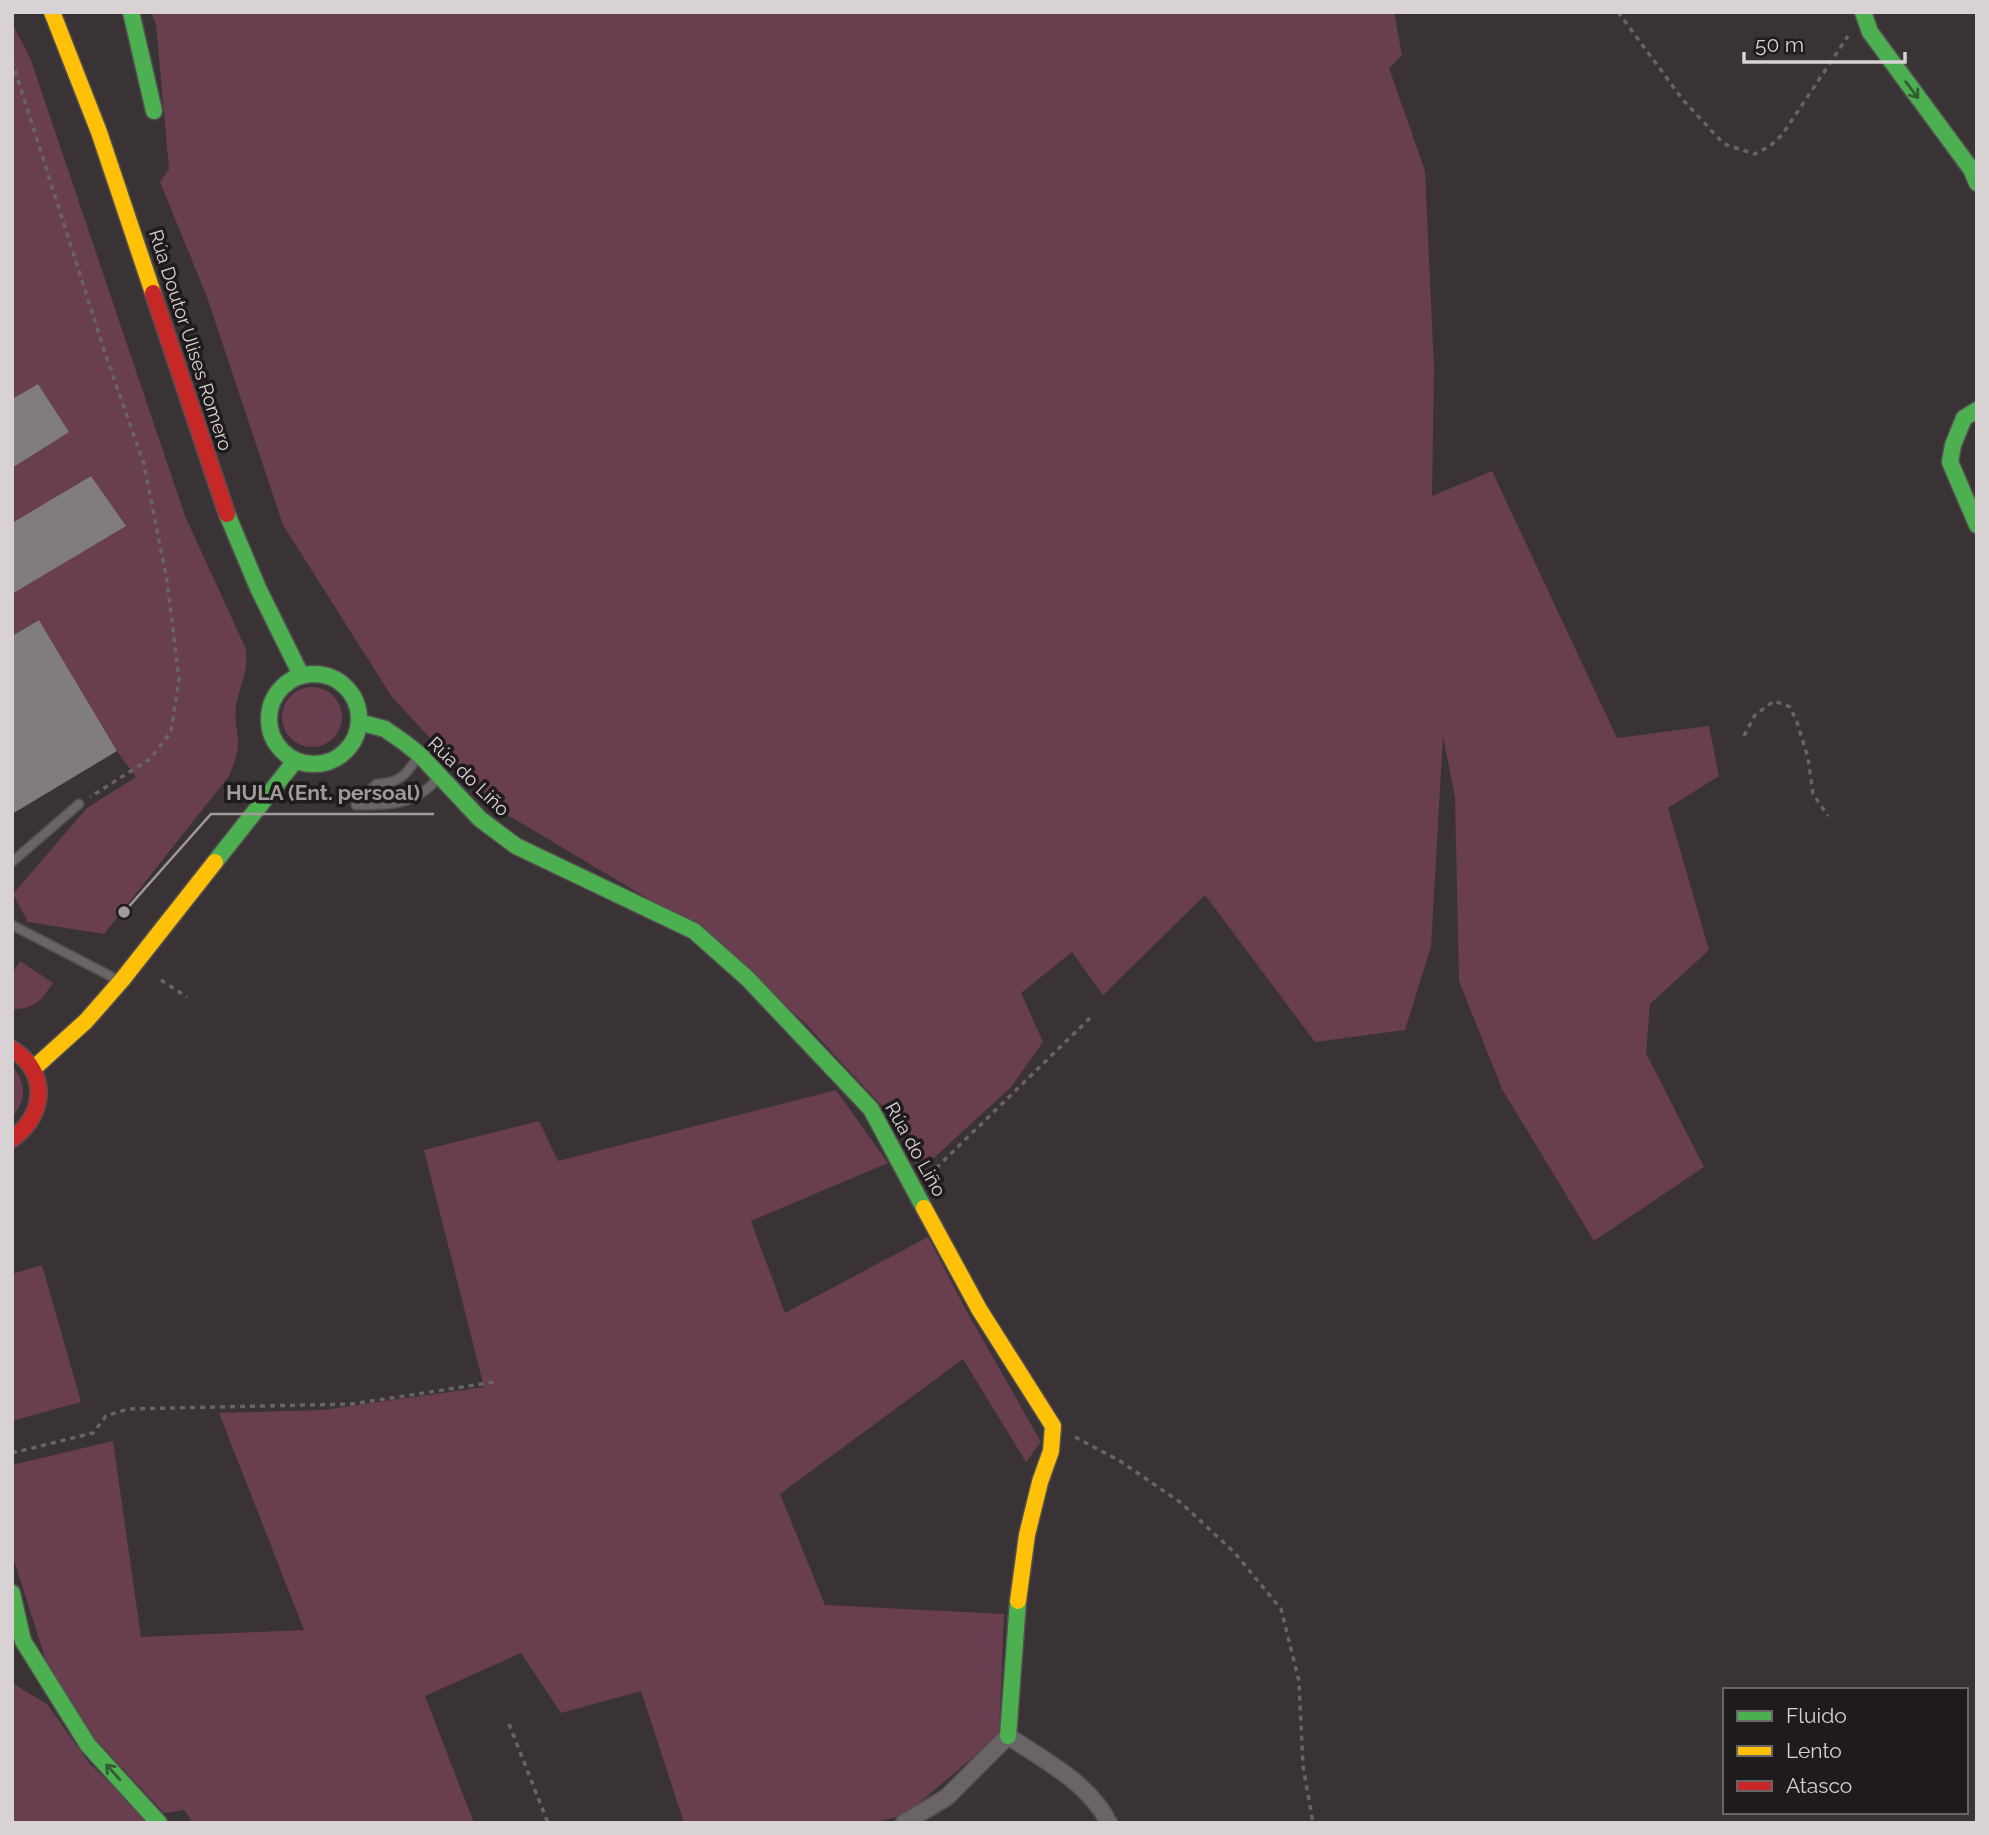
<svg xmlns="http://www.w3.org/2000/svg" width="1989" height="1835" font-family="Raleway,sans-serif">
<rect width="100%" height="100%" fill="#393335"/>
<g fill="#693e4f">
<path d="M151 12H1394L1402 55 1389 68 1425 171 1434 369 1432 496 1492 471 1617 738 1709 726 1719 776 1668 808 1709 950 1650 1004 1646 1053 1704 1167 1594 1241 1502 1089 1459 981 1455 797 1443 736 1431 947 1405 1030 1315 1042 1205 895 1103 995 1072 952 1021 993 1043 1042 1011 1087 920 1171 884 1108 804 1022 689 923 506 814 456 766 392 697 283 525 207 297 160 182 169 169 156 24Z"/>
<path d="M12 23 31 60 185 516 245 647C250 672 240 682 236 706 234 719 238 731 238 744 238 755 233 766 229 776L104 934 28 922 13 894 87 808 136 777 117 751 39 620 12 636V594L125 525 91 476 12 523V468L68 432 38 384 12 399Z"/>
<circle cx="312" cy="717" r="30"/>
<path d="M20 961 53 983C40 1001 36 1009 12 1009V974Z"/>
<path d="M12 1066C26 1082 27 1101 12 1117Z"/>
<path d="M836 1090 888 1163 751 1221 785 1313 928 1237 966 1310 1041 1442 1026 1462 963 1359 780 1494 825 1605 1004 1614 999 1735 905 1815 872 1823H684L641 1691 561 1713 521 1653 425 1696 474 1823H193L184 1810 164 1813 91 1734 47 1664 12 1554V1465L113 1441 141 1637 304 1630 219 1413 323 1410 484 1387 424 1150 539 1121 558 1161Z"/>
<path d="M42 1265 81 1402 12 1421V1274Z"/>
<path d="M12 1683 47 1704 89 1763 150 1823H12Z"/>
</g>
<g fill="#817c7e">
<path d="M38 384 69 432 12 468V399Z"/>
<path d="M91 476 126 526 12 594V523Z"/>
<path d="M39 620 117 751 12 814V636Z"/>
</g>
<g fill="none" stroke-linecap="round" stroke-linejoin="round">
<g stroke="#554f51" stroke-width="11">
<g id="lane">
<path d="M356 805C389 806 416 805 438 778"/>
<path d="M356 805 376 784C401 783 406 775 419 755"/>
<path d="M12 862 79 804"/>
<path d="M12 925 118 980"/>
</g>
</g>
<g stroke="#554f51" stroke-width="19">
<path id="street" d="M904 1823 947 1797 1008 1736C1044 1760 1089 1783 1109 1823"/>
</g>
<g stroke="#554f51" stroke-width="19">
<g id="fast">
<path d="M131 12 154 111"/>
<path d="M1863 12 1870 32 1971 169 1977 183"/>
<path d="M1977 410 1964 418 1953 445 1950 462 1977 525"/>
<path d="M227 514 258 588 301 675"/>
<circle cx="314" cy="719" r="45"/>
<path d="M359 722 385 729 405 743 420 755 480 819 516 846 694 931 748 979 871 1109 924 1208"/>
<path d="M215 862 295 761"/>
<path d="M12 1593 23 1641 88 1745 159 1823"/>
<path d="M1008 1736 1018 1601"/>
</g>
</g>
<g stroke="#554f51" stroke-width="19">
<g id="slow">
<path d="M52 12 99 132 153 293"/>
<path d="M34 1068 86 1021 122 980 215 862"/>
<path d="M924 1208 979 1309 1053 1426 1051 1451 1040 1482 1027 1535 1018 1601"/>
</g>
</g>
<g stroke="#554f51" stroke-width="19">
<g id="jam">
<path d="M153 293 227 514"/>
<path d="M12 1049C49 1072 46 1115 12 1139"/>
</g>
</g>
<g stroke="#686365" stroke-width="3.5" stroke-dasharray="5 5" stroke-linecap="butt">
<path d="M1618 12 1683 100 1724 144 1755 154 1770 146 1782 135 1848 36"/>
<path d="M12 61 106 356 144 464 167 581 179 679 171 732 150 759 90 797"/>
<path d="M1744 736 1755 715 1774 701 1790 707 1797 722 1808 758 1813 794 1828 816"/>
<path d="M161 980 187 997"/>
<path d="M929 1175 1090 1018"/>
<path d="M1075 1437 1120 1461 1180 1502 1234 1552 1281 1609 1299 1681 1303 1766 1313 1823"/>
<path d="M12 1453 93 1433 106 1416 128 1409 352 1404 495 1382"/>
<path d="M509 1724 548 1823"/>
</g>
<use href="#lane" stroke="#696566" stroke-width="8"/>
<use href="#street" stroke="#696566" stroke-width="16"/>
<use href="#fast" stroke="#4caf50" stroke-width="16"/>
<use href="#slow" stroke="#ffc107" stroke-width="16"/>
<use href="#jam" stroke="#c62828" stroke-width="16"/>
</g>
<defs><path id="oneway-shaft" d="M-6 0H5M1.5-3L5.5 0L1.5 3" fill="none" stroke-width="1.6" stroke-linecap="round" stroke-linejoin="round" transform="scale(1.75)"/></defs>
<g stroke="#335d33">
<use href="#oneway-shaft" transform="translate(1912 90) rotate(53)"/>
<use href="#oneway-shaft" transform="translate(113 1772) rotate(-132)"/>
</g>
<g text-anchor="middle" stroke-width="7" stroke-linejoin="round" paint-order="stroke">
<g font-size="19" fill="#d9d2d4" stroke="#1f1a1c">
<text transform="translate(191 340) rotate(72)" y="7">Rúa Doutor Ulises Romero</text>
<text transform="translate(469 776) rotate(44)" y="7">Rúa do Liño</text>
<text transform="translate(916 1149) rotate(61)" y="7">Rúa do Liño</text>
</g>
</g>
<path fill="none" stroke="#a19a9c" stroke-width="2.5" d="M124 912L211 814H434"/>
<circle fill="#a19a9c" stroke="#1f1a1c" stroke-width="2.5" cx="124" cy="912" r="7"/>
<g font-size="21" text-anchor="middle" font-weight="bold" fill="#a19a9c" stroke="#1f1a1c" stroke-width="7" stroke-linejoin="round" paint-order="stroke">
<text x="323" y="800">HULA (Ent. persoal)</text>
</g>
<rect width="1989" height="1835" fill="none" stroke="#d9d2d4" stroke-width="28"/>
<rect x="1723" y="1688" width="245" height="126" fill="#1f1a1c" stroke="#696466" stroke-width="2"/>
<rect x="1737" y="1711" width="35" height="10" fill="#4caf50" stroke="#696466" stroke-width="2"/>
<text x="1786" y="1723" font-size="21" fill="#d9d2d4">Fluido</text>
<rect x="1737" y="1746" width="35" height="10" fill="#ffc107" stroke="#696466" stroke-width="2"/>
<text x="1786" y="1758" font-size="21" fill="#d9d2d4">Lento</text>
<rect x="1737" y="1781" width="35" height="10" fill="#c62828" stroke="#696466" stroke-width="2"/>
<text x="1786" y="1793" font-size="21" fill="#d9d2d4">Atasco</text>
<path d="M1744 52v10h161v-10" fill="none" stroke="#d9d2d4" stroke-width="3.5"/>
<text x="1755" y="52" font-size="21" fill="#d9d2d4" stroke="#1f1a1c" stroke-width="5" paint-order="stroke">50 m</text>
</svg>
